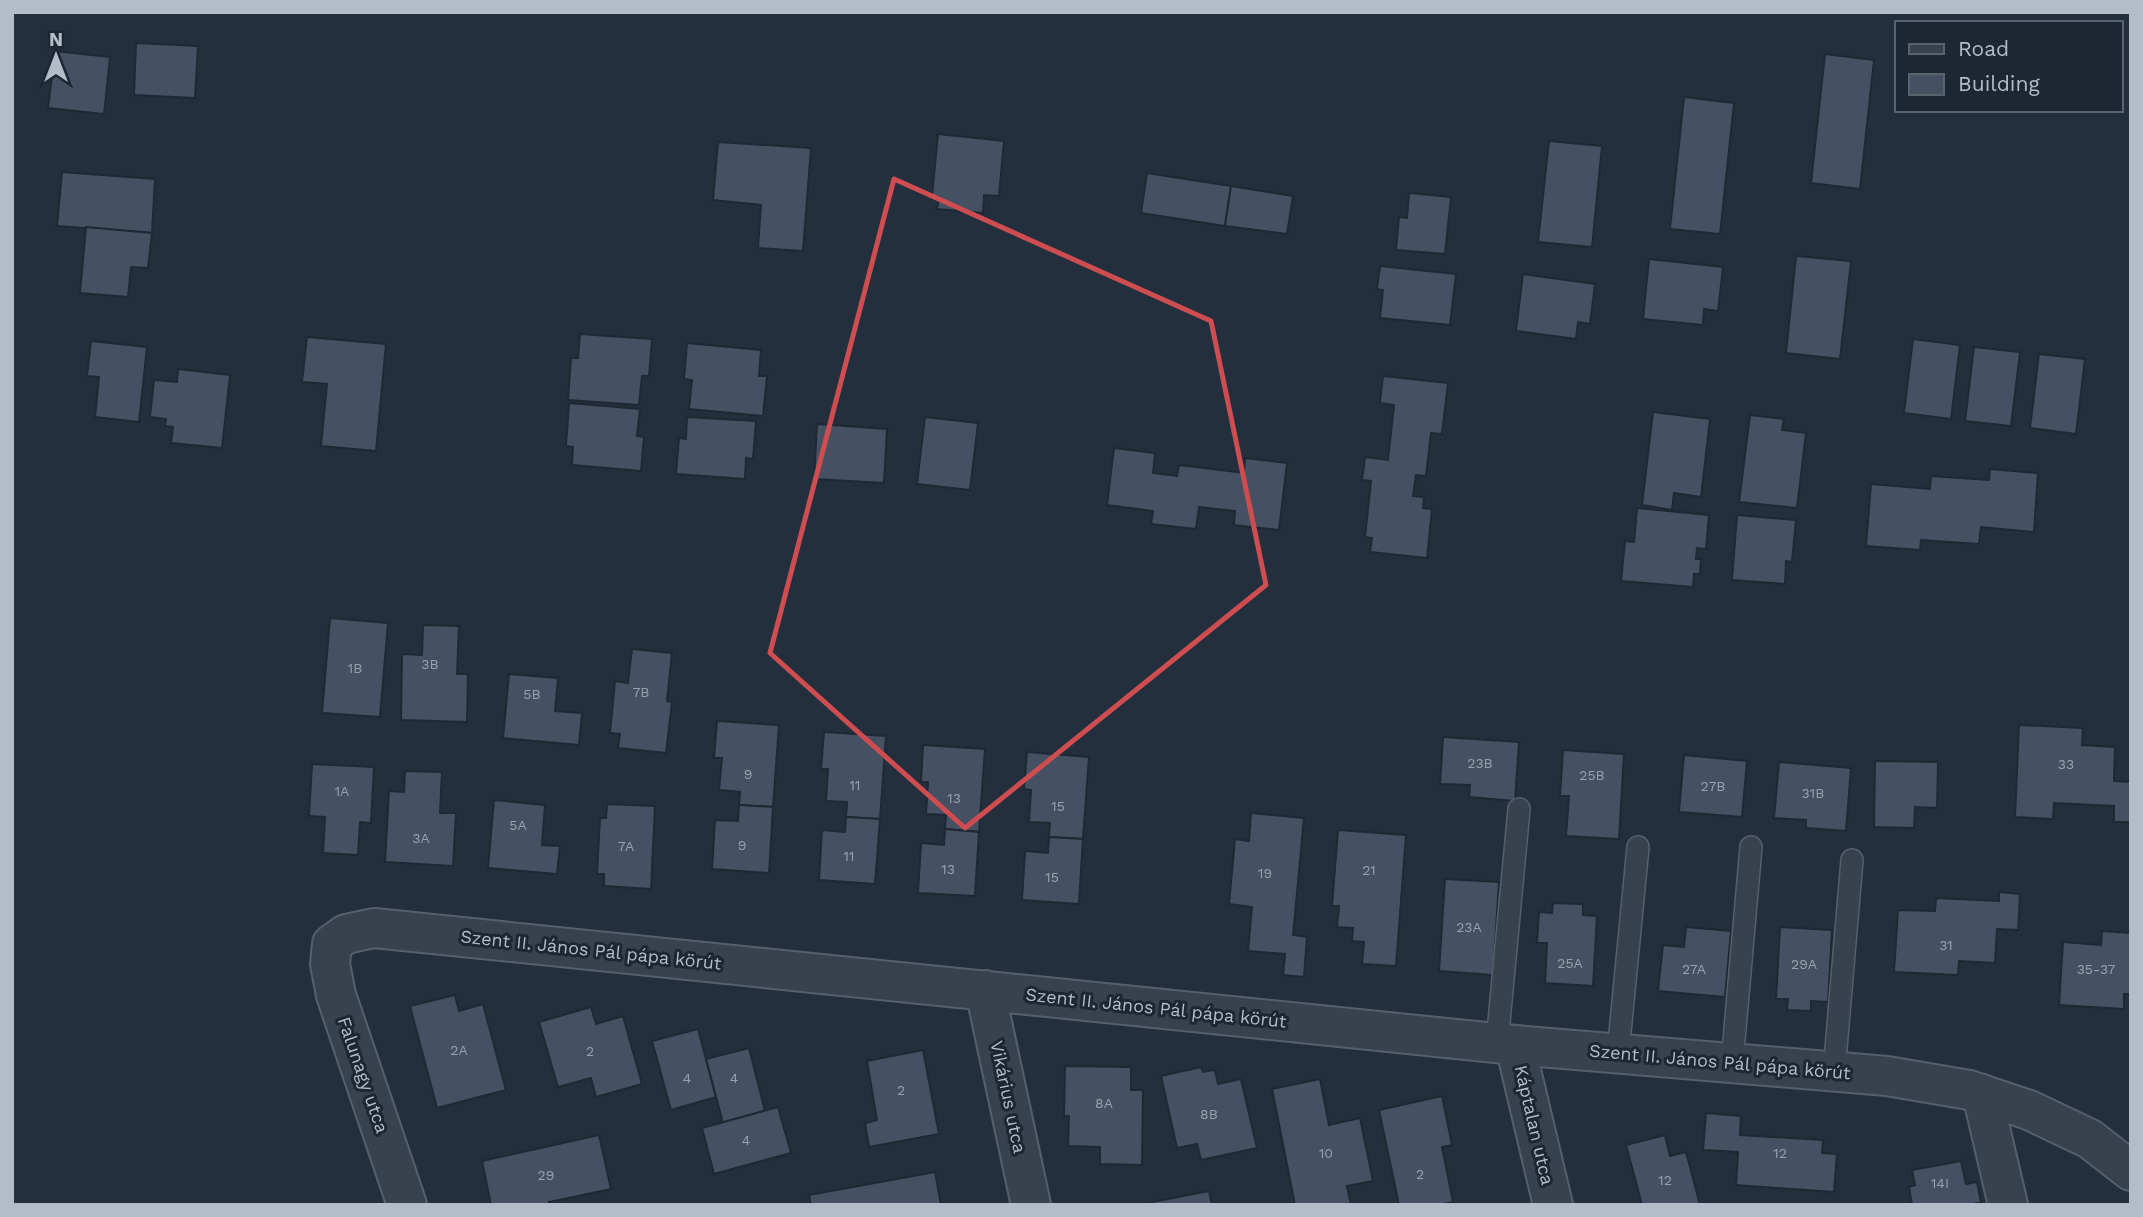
<svg xmlns="http://www.w3.org/2000/svg" width="2143" height="1217" font-family="'Work Sans',sans-serif">
<rect width="100%" height="100%" fill="#242f3e"/>
<g fill="#455162" stroke="#1f2835" stroke-width="2">
<path d="M136 43 198 46 195 98 134 95Z"/>
<path d="M55 51 110 57 104 114 48 108Z"/>
<path d="M1825 54 1874 60 1860 189 1811 183Z"/>
<path d="M1684 97 1734 103 1720 234 1670 229Z"/>
<path d="M938 134 1004 141 999 196 984 195 983 213 937 209 939 197 932 196Z"/>
<path d="M1549 141 1602 146 1592 247 1538 242Z"/>
<path d="M718 142 811 148 803 251 758 248 761 205 713 200Z"/>
<path d="M62 172 155 179 152 233 57 226Z"/>
<path d="M1147 173 1231 186 1225 226 1141 213Z"/>
<path d="M1231 186 1293 196 1287 234 1225 226Z"/>
<path d="M1409 193 1451 197 1445 254 1396 250 1399 217 1407 218Z"/>
<path d="M86 227 152 233 148 268 131 267 128 297 80 293Z"/>
<path d="M1796 256 1851 261 1840 359 1786 353Z"/>
<path d="M1649 259 1723 267 1718 311 1704 309 1703 325 1643 319Z"/>
<path d="M1380 266 1456 274 1450 325 1380 318 1383 290 1377 289Z"/>
<path d="M1523 274 1595 284 1590 324 1578 322 1576 339 1516 331Z"/>
<path d="M580 334 652 339 649 376H642L639 405 568 400 571 358H578Z"/>
<path d="M307 337 386 344 376 451 321 446 327 384 302 382Z"/>
<path d="M1913 339 1960 345 1951 419 1904 413Z"/>
<path d="M91 341 147 347 139 422 95 417 99 377 87 376Z"/>
<path d="M687 343 761 350 759 376H767L763 416 689 409 692 380 684 379Z"/>
<path d="M1974 347 2020 352 2011 426 1965 421Z"/>
<path d="M2039 354 2085 359 2076 434 2030 428Z"/>
<path d="M178 369 230 375 222 448 171 443 173 427 165 426 166 419 150 417 154 380 177 382Z"/>
<path d="M1383 376 1448 383 1442 434 1431 433 1426 476 1416 475 1413 496 1424 497 1423 508 1432 509 1427 558 1370 552 1372 538 1365 537 1371 481 1362 480 1365 457 1388 460 1394 405 1380 403Z"/>
<path d="M569 403 640 409 637 436 644 437 641 471 572 465 573 447 566 446Z"/>
<path d="M1653 412 1710 419 1701 497 1674 493 1672 510 1642 505Z"/>
<path d="M1750 415 1784 419 1782 430 1806 433 1797 508 1739 502Z"/>
<path d="M687 417 756 421 753 459 746 458 745 479 676 474 679 438 686 439Z"/>
<path d="M925 417 978 423 970 490 917 484Z"/>
<path d="M817 424 887 429 884 483 814 479Z"/>
<path d="M1114 448 1155 453 1153 473 1177 476 1179 465 1244 473 1245 458 1287 463 1279 530 1234 525 1235 511 1199 507 1196 529 1151 524 1153 511 1107 505Z"/>
<path d="M1990 469 2038 473 2034 532 1981 527 1979 544 1921 540 1920 550 1866 546 1871 484 1930 489 1931 476 1989 480Z"/>
<path d="M1637 508 1709 515 1706 549 1697 548 1696 559H1701L1700 574H1694L1693 587 1621 581 1625 541 1634 542Z"/>
<path d="M1737 515 1796 520 1792 562 1786 561 1785 584 1732 580Z"/>
<path d="M330 618 388 623 380 717 322 713Z"/>
<path d="M423 625 459 626 457 674H468L467 722 401 720 402 654 422 655Z"/>
<path d="M632 649 672 653 667 701 672 702 666 753 618 748 620 734 610 733 615 681 628 683Z"/>
<path d="M509 674 558 678 555 711 582 713 579 745 503 738Z"/>
<path d="M717 721 779 725 773 807 739 805 740 792 719 790 722 758H714Z"/>
<path d="M2019 725 2083 728 2082 745 2115 747 2114 781 2131 782 2130 822H2114V806L2054 803 2053 819 2015 817Z"/>
<path d="M824 732 886 736 880 819 846 817 847 802 826 801 828 769H821Z"/>
<path d="M1443 737 1519 742 1515 801 1469 797 1470 785 1440 784Z"/>
<path d="M923 745 985 749 979 832 945 829 946 815 926 814 928 782H921Z"/>
<path d="M1563 750 1624 754 1619 839 1566 836 1569 796H1560Z"/>
<path d="M1027 752 1089 757 1083 839 1049 837 1050 823 1029 822 1031 790 1024 789Z"/>
<path d="M1684 755 1747 761 1742 817 1679 812Z"/>
<path d="M1875 761 1938 762 1937 808 1915 807 1914 828 1874 827Z"/>
<path d="M1779 762 1851 768 1846 831 1806 828V820L1774 818Z"/>
<path d="M312 764 374 767 371 823 360 822 358 855 323 853 325 817 309 816Z"/>
<path d="M405 771 442 772 440 813H456L453 866 385 862 389 791 404 792Z"/>
<path d="M494 800 545 805 542 845 560 846 557 874 488 868Z"/>
<path d="M607 804 655 806 651 889 604 886V874H597L600 818H606Z"/>
<path d="M739 805 773 807 769 873 712 869 715 820 738 821Z"/>
<path d="M1251 813 1304 818 1293 935 1307 937 1304 977 1283 975 1285 954 1248 951 1252 907 1229 904 1235 839 1249 841Z"/>
<path d="M846 817 880 819 875 884 819 880 822 830 845 832Z"/>
<path d="M945 829 979 832 975 896 918 893 921 843 944 845Z"/>
<path d="M1338 830 1406 835 1396 966 1362 964 1364 942 1352 941 1353 928 1337 927 1339 906H1332Z"/>
<path d="M1049 837 1083 839 1079 904 1022 900 1025 851 1048 853Z"/>
<path d="M1445 879 1499 882 1493 975 1439 971Z"/>
<path d="M1999 892 2020 894 2018 930 1997 929 1995 963 1959 961 1958 975 1894 972 1898 910 1935 911 1936 898 1999 901Z"/>
<path d="M1553 903 1583 904V915L1597 916 1593 986 1545 983 1547 943H1537L1539 912 1552 913Z"/>
<path d="M1686 927 1731 931 1725 997 1658 991 1663 945 1684 947Z"/>
<path d="M1780 927 1832 930 1828 1002 1811 1001V1011L1787 1010 1788 999H1776Z"/>
<path d="M2102 931 2131 933V994H2124V1009L2059 1005 2063 942 2101 945Z"/>
<path d="M455 995 459 1011 483 1004 506 1090 437 1108 410 1006Z"/>
<path d="M591 1007 596 1024 623 1016 642 1084 596 1097 591 1078 558 1087 539 1022Z"/>
<path d="M698 1029 716 1097 671 1110 652 1041Z"/>
<path d="M749 1048 765 1111 723 1123 706 1059Z"/>
<path d="M923 1050 939 1134 869 1147 865 1123 877 1120 867 1061Z"/>
<path d="M1065 1066 1131 1067V1090H1143L1142 1165 1100 1164V1147L1068 1146 1069 1116H1064Z"/>
<path d="M1201 1067 1203 1072 1215 1070 1218 1084 1241 1079 1257 1148 1201 1160 1197 1144 1177 1148 1161 1076Z"/>
<path d="M1320 1079 1329 1125 1360 1118 1373 1181 1347 1186 1351 1205H1295L1272 1089Z"/>
<path d="M1442 1096 1452 1145 1442 1147 1453 1202 1438 1205H1399L1379 1110Z"/>
<path d="M778 1107 791 1153 714 1174 702 1128Z"/>
<path d="M1706 1113 1741 1116 1740 1135 1823 1140 1822 1153 1837 1154 1834 1192 1736 1185 1738 1152 1703 1150Z"/>
<path d="M599 1135 611 1189 549 1202V1205H491L482 1161Z"/>
<path d="M1665 1135 1670 1156 1686 1152 1700 1205H1642L1626 1145Z"/>
<path d="M1961 1161 1966 1184 1977 1182 1981 1202 1970 1205H1912L1909 1187 1915 1185 1912 1170Z"/>
<path d="M935 1172 941 1205H811L809 1195Z"/>
<path d="M1209 1191 1212 1205H1137Z"/>
</g>
<g fill="none" stroke-linecap="round" stroke-linejoin="round">
<g stroke="#565f6c" stroke-width="24">
<g id="lane">
<path d="M1497 1043 1519 809"/>
<path d="M1618 1053 1638 847"/>
<path d="M1732 1063 1751 847"/>
<path d="M1834 1072 1852 860"/>
</g>
</g>
<g stroke="#565f6c" stroke-width="42">
<g id="street">
<path d="M985 990 1031 1205"/>
<path d="M1515 1045 1553 1205"/>
<path d="M1982 1094 2008 1205"/>
<path d="M407 1205 336 995 330 964 332 944 346 934 374 928 1515 1045 1887 1076 1969 1090 2029 1110 2090 1139 2131 1171"/>
</g>
</g>
<use href="#lane" stroke="#38414e" stroke-width="21"/>
<use href="#street" stroke="#38414e" stroke-width="38"/>
</g>
<path fill="none" stroke="#ce4d50" stroke-width="5" stroke-linejoin="round" d="M894 179 1211 321 1266 585 965 828 770 653Z"/>
<g text-anchor="middle" stroke-width="6" stroke-linejoin="round" paint-order="stroke">
<g font-size="14" fill="#98a1af">
<text x="430" y="669">3B</text>
<text x="355" y="673">1B</text>
<text x="641" y="697">7B</text>
<text x="532" y="699">5B</text>
<text x="1480" y="768">23B</text>
<text x="2066" y="769">33</text>
<text x="748" y="779">9</text>
<text x="1592" y="780">25B</text>
<text x="855" y="790">11</text>
<text x="1713" y="791">27B</text>
<text x="342" y="796">1A</text>
<text x="1813" y="798">31B</text>
<text x="954" y="803">13</text>
<text x="1058" y="811">15</text>
<text x="518" y="830">5A</text>
<text x="421" y="843">3A</text>
<text x="742" y="850">9</text>
<text x="626" y="851">7A</text>
<text x="849" y="861">11</text>
<text x="948" y="874">13</text>
<text x="1369" y="875">21</text>
<text x="1265" y="878">19</text>
<text x="1052" y="882">15</text>
<text x="1469" y="932">23A</text>
<text x="1946" y="950">31</text>
<text x="1570" y="968">25A</text>
<text x="1804" y="969">29A</text>
<text x="1694" y="974">27A</text>
<text x="2096" y="974">35-37</text>
<text x="459" y="1055">2A</text>
<text x="590" y="1056">2</text>
<text x="687" y="1083">4</text>
<text x="734" y="1083">4</text>
<text x="901" y="1095">2</text>
<text x="1104" y="1108">8A</text>
<text x="1209" y="1119">8B</text>
<text x="746" y="1145">4</text>
<text x="1326" y="1158">10</text>
<text x="1780" y="1158">12</text>
<text x="1420" y="1179">2</text>
<text x="546" y="1180">29</text>
<text x="1665" y="1185">12</text>
<text x="1940" y="1188">14I</text>
</g>
<g font-size="18" fill="#b4bcc9" stroke="#1d2633">
<text transform="translate(591 950) rotate(6)" y="6">Szent II. János Pál pápa körút</text>
<text transform="translate(1156 1008) rotate(6)" y="6">Szent II. János Pál pápa körút</text>
<text transform="translate(1720 1062) rotate(5)" y="6">Szent II. János Pál pápa körút</text>
<text transform="translate(363 1075) rotate(71)" y="6">Falunagy utca</text>
<text transform="translate(1008 1097) rotate(78)" y="6">Vikárius utca</text>
<text transform="translate(1534 1125) rotate(77)" y="6">Káptalan utca</text>
</g>
</g>
<rect width="2143" height="1217" fill="none" stroke="#b4bcc9" stroke-width="28"/>
<rect x="1895" y="21" width="228" height="91" fill="#1d2633" stroke="#59626f" stroke-width="2"/>
<rect x="1909" y="44" width="35" height="10" fill="#38414e" stroke="#59626f" stroke-width="2"/>
<text x="1958" y="56" font-size="21" fill="#b4bcc9">Road</text>
<rect x="1909" y="74" width="35" height="21" fill="#455162" stroke="#59626f" stroke-width="2"/>
<text x="1958" y="91" font-size="21" fill="#b4bcc9">Building</text>
<g transform="translate(56 56)" stroke="#1d2633" stroke-width="5" paint-order="stroke">
<path d="M0-5L12 26L0 18L-12 26Z" fill="#b4bcc9"/>
<text y="-10" font-size="19" font-weight="bold" text-anchor="middle" fill="#b4bcc9">N</text>
</g>
</svg>
